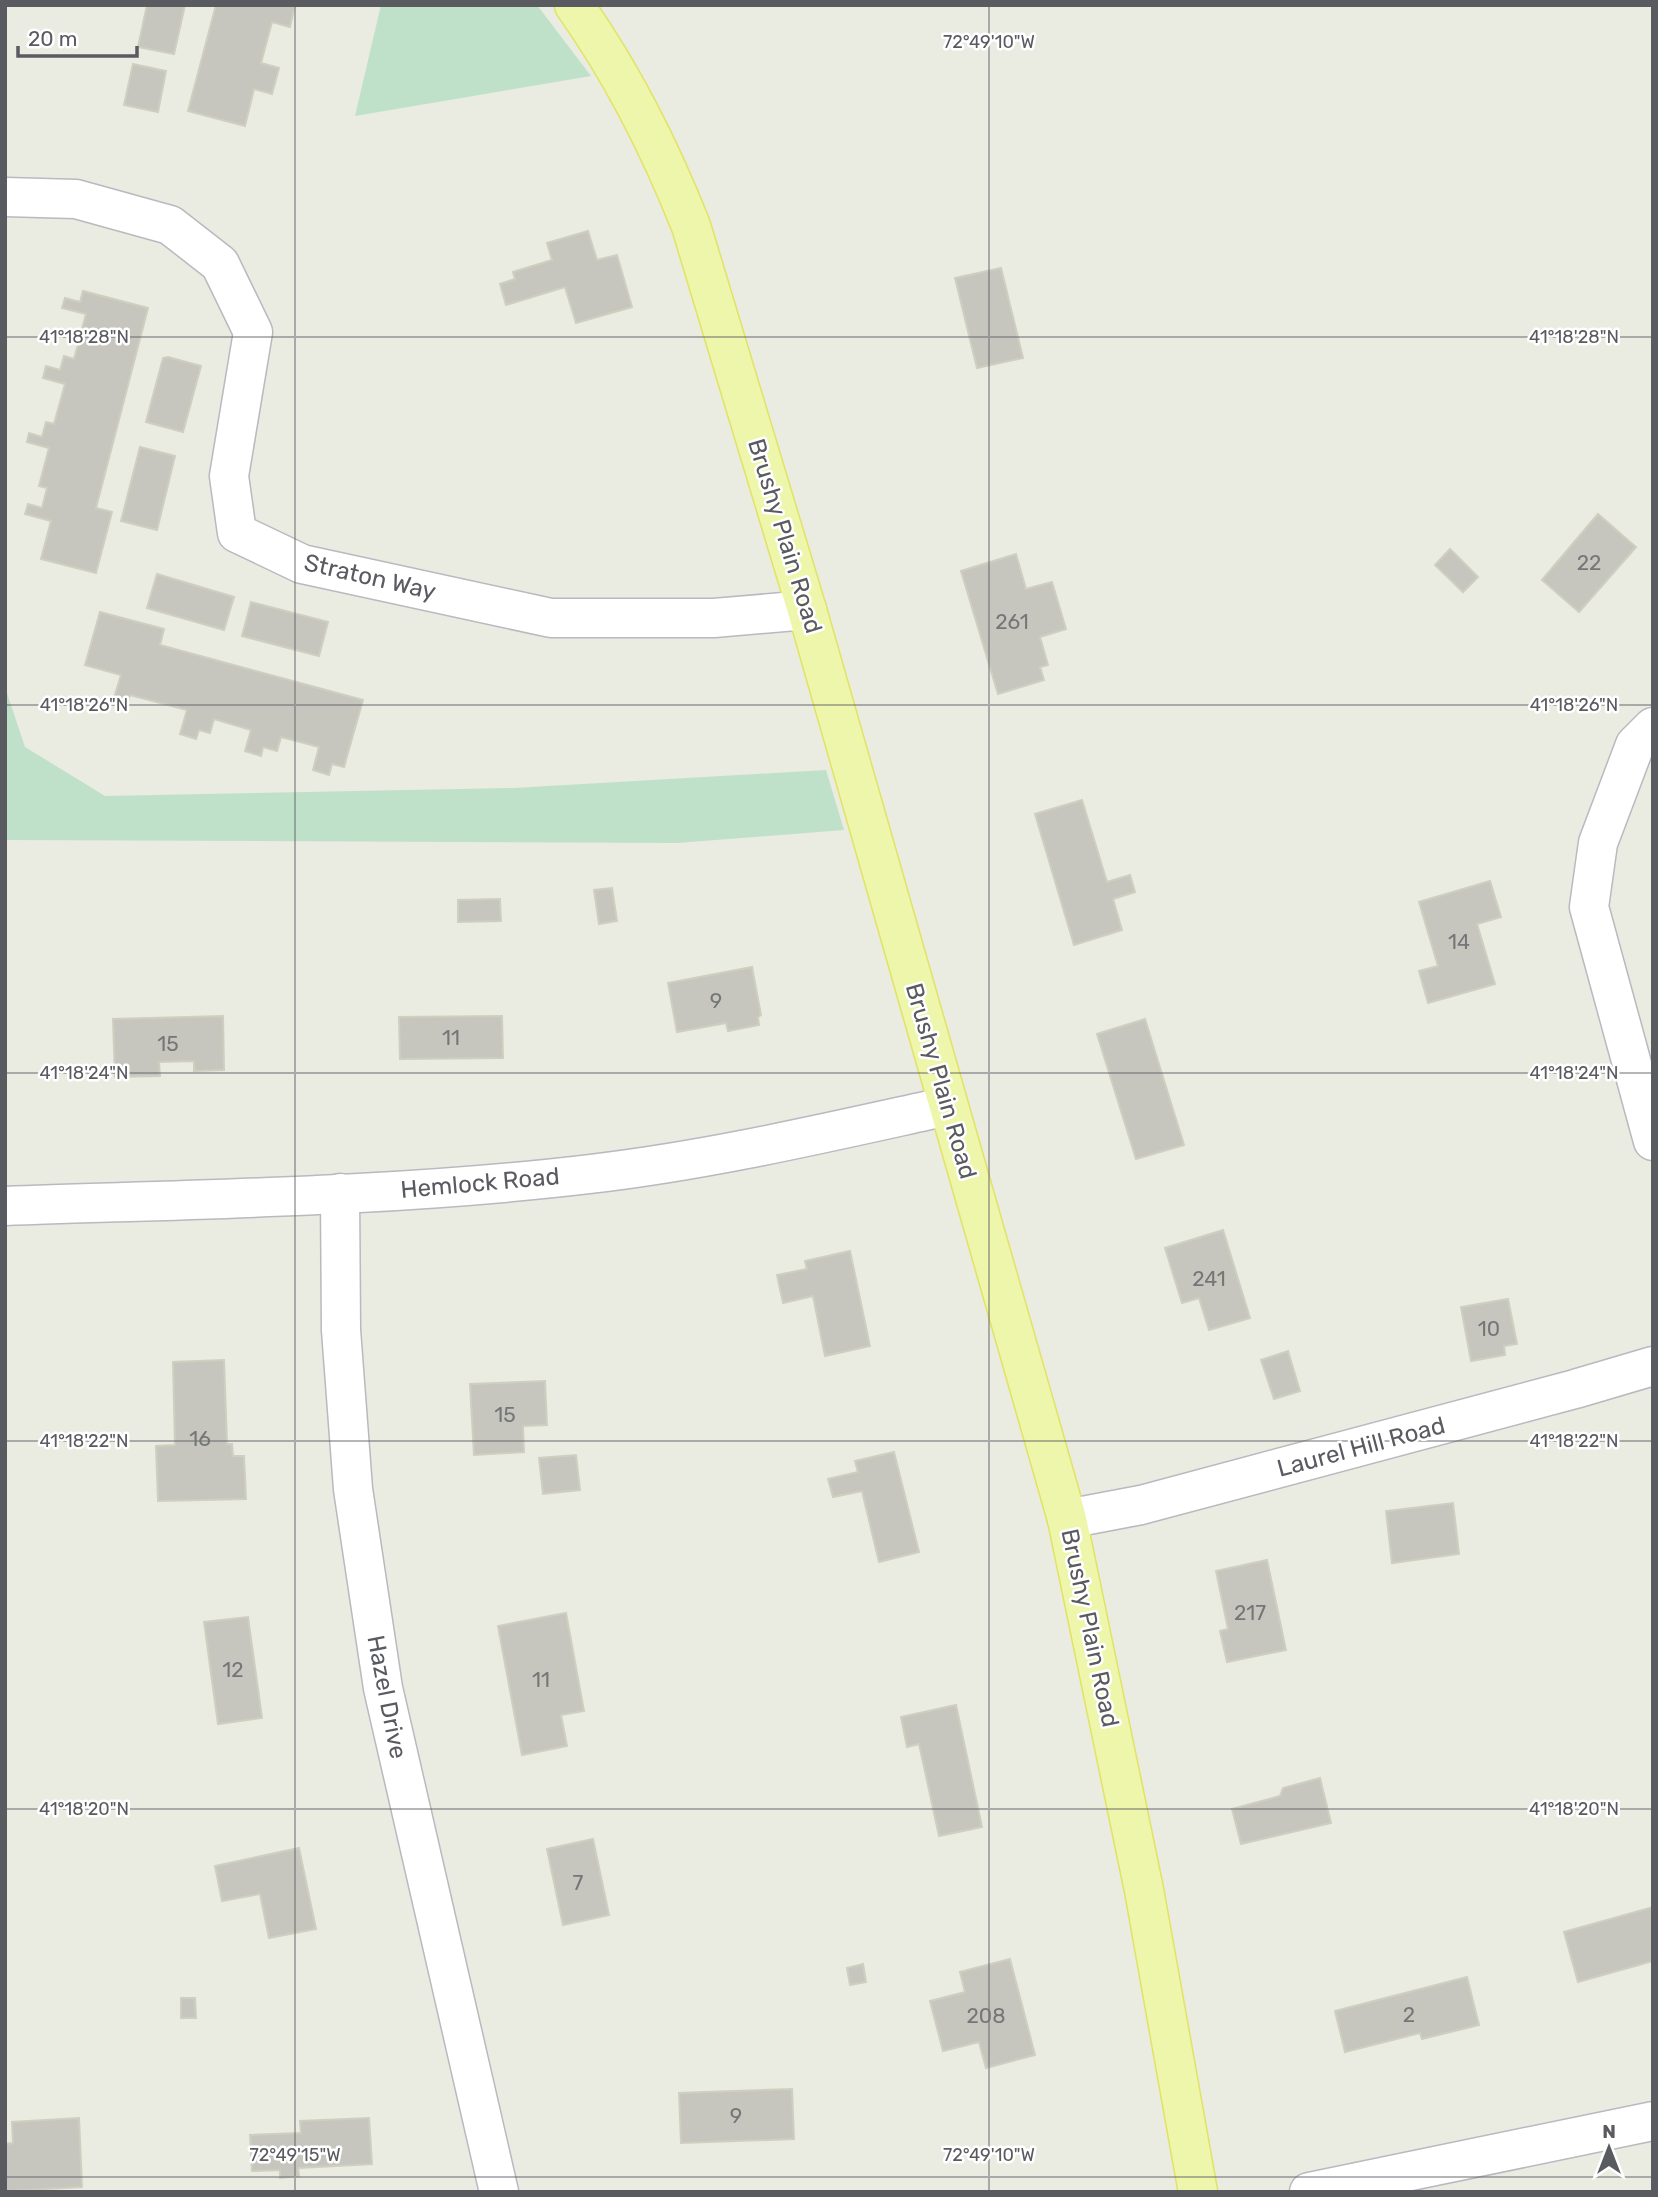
<svg xmlns="http://www.w3.org/2000/svg" width="1658" height="2197" font-family="Rubik,sans-serif">
<rect width="100%" height="100%" fill="#eaebe1"/>
<g fill="#c0e1c9">
<path d="M381 5H537L591 76 355 116Z"/>
<path d="M5 687 25 747 105 796 514 788 826 770 844 830 677 843 5 840Z"/>
</g>
<g fill="#c7c6be" stroke="#cfcfc0" stroke-width="2">
<path d="M147 5H185L174 54 138 47Z"/>
<path d="M216 5H295L290 27 272 22 261 63 279 68 272 94 254 89 245 126 188 111Z"/>
<path d="M133 64 166 71 158 112 124 105Z"/>
<path d="M588 231 597 260 617 255 632 307 576 323 565 287 506 305 500 284 515 279 513 272 552 260 547 243Z"/>
<path d="M1001 268 1023 358 977 368 955 278Z"/>
<path d="M83 291 148 308 96 508 112 512 96 573 41 559 51 521 25 514 28 504 42 508 47 488 39 486 49 448 27 442 29 433 42 437 46 422 54 424 65 384 43 378 46 366 60 370 64 356 74 359 86 314 62 308 65 298 80 302Z"/>
<path d="M168 357 201 366 183 432 146 422 163 358Z"/>
<path d="M140 447 175 456 157 530 121 521Z"/>
<path d="M1598 514 1636 547 1579 612 1542 580Z"/>
<path d="M1450 549 1478 577 1463 592 1435 565Z"/>
<path d="M1016 554 1026 589 1052 582 1066 629 1040 637 1048 665 1040 667 1044 680 998 694 961 571Z"/>
<path d="M157 574 234 597 224 630 147 608Z"/>
<path d="M251 602 328 622 319 656 242 636Z"/>
<path d="M100 612 164 629 160 645 363 700 344 767 332 764 329 775 313 770 319 747 281 737 277 751 263 747 261 756 245 751 251 730 214 719 210 733 199 730 196 739 180 734 187 710 130 695 128 701 114 698 121 675 85 665Z"/>
<path d="M1082 800 1107 882 1130 875 1135 892 1113 899 1122 930 1074 945 1035 814Z"/>
<path d="M1490 881 1501 917 1477 924 1495 984 1428 1003 1419 971 1438 966 1419 902Z"/>
<path d="M612 888 617 921 599 924 594 890Z"/>
<path d="M500 899 501 921 458 922V900Z"/>
<path d="M752 967 761 1015 758 1017 759 1025 728 1031 726 1023 677 1032 668 983Z"/>
<path d="M223 1016 224 1070 194 1071V1061L159 1062 160 1076 115 1077 113 1019Z"/>
<path d="M502 1016 503 1058 400 1059 399 1017Z"/>
<path d="M1145 1019 1184 1145 1136 1159 1097 1034Z"/>
<path d="M1223 1230 1250 1318 1209 1330 1199 1298 1182 1303 1165 1248Z"/>
<path d="M850 1251 870 1346 825 1356 813 1296 783 1303 777 1275 807 1269 805 1261Z"/>
<path d="M1508 1299 1517 1344 1504 1346 1505 1355 1471 1361 1461 1307Z"/>
<path d="M1288 1351 1300 1391 1274 1399 1261 1360Z"/>
<path d="M224 1360 227 1444H232L233 1456H244L246 1499 158 1501 156 1446 175 1445 173 1362Z"/>
<path d="M545 1381 547 1425 523 1426 524 1452 474 1455 470 1384Z"/>
<path d="M894 1452 919 1552 879 1562 862 1491 833 1497 828 1479 858 1472 855 1461Z"/>
<path d="M576 1455 580 1490 543 1494 539 1458Z"/>
<path d="M1453 1503 1459 1554 1392 1563 1386 1511Z"/>
<path d="M1267 1560 1286 1650 1227 1662 1220 1631 1228 1629 1216 1571Z"/>
<path d="M566 1613 584 1711 561 1715 567 1746 522 1755 498 1626Z"/>
<path d="M248 1617 262 1718 218 1724 204 1622Z"/>
<path d="M956 1705 982 1827 939 1836 919 1744 907 1747 901 1717Z"/>
<path d="M1320 1778 1331 1823 1241 1844 1232 1809 1280 1796 1283 1788Z"/>
<path d="M593 1839 609 1915 563 1925 547 1849Z"/>
<path d="M299 1848 316 1929 269 1938 260 1894 222 1901 215 1866Z"/>
<path d="M1653 1907V1961L1578 1982 1564 1932Z"/>
<path d="M1010 1959 1035 2055 986 2068 979 2042 943 2051 930 2001 965 1992 960 1972Z"/>
<path d="M863 1964 866 1982 850 1985 847 1968Z"/>
<path d="M1467 1977 1479 2025 1422 2039 1420 2033 1345 2052 1335 2011Z"/>
<path d="M181 1998H195L196 2018H181Z"/>
<path d="M792 2089 794 2139 681 2143 679 2093Z"/>
<path d="M79 2118 82 2187 5 2191V2144L13 2143 12 2122Z"/>
<path d="M369 2118 372 2164 298 2168 299 2176 280 2178V2170L252 2171 250 2135 301 2133 300 2121Z"/>
</g>
<g fill="none" stroke-linecap="round" stroke-linejoin="round">
<g stroke="#b9b9bf" stroke-width="41">
<g id="minor">
<path d="M5 197 76 199 170 225 220 264 253 332 229 476 237 533 302 564 551 618H714L807 610"/>
<path d="M1653 727 1635 745 1598 843 1589 907 1653 1141"/>
<path d="M340 1193 341 1330 353 1489 383 1688 499 2192"/>
<path d="M5 1206C200 1199 396 1197 590 1174 711 1160 829 1132 948 1106"/>
<path d="M1067 1519 1141 1505 1575 1389 1653 1366"/>
<path d="M1309 2192 1653 2121"/>
</g>
</g>
<g stroke="#e2e363" stroke-width="41">
<path id="major" d="M574 5C623 74 660 148 691 226L807 610 1067 1519 1144 1890 1198 2192"/>
</g>
<use href="#minor" stroke="#fff" stroke-width="38"/>
<use href="#major" stroke="#edf6ab" stroke-width="38"/>
</g>
<path fill="none" stroke="#5a5b61" stroke-width="2" stroke-opacity="0.45" d="M295 5V2192M989 5V2192M5 337H1653M5 705H1653M5 1073H1653M5 1441H1653M5 1809H1653M5 2177H1653"/>
<g text-anchor="middle" stroke-width="5" stroke-linejoin="round" paint-order="stroke">
<g font-size="21" fill="#757678">
<text x="1589" y="570">22</text>
<text x="1012" y="629">261</text>
<text x="1459" y="949">14</text>
<text x="716" y="1008">9</text>
<text x="451" y="1045">11</text>
<text x="168" y="1051">15</text>
<text x="1209" y="1286">241</text>
<text x="1489" y="1336">10</text>
<text x="505" y="1422">15</text>
<text x="200" y="1446">16</text>
<text x="1250" y="1620">217</text>
<text x="233" y="1677">12</text>
<text x="541" y="1687">11</text>
<text x="578" y="1890">7</text>
<text x="1409" y="2022">2</text>
<text x="986" y="2023">208</text>
<text x="736" y="2123">9</text>
</g>
<g font-size="24" fill="#5a5b61" stroke="#fff">
<text transform="translate(785 536) rotate(73)" y="8">Brushy Plain Road</text>
<text transform="translate(370 577) rotate(13)" y="8">Straton Way</text>
<text transform="translate(941 1081) rotate(74)" y="8">Brushy Plain Road</text>
<text transform="translate(480 1183) rotate(-5)" y="8">Hemlock Road</text>
<text transform="translate(1361 1447) rotate(-15)" y="8">Laurel Hill Road</text>
<text transform="translate(1090 1628) rotate(78)" y="8">Brushy Plain Road</text>
<text transform="translate(387 1697) rotate(79)" y="8">Hazel Drive</text>
</g>
</g>
<g font-size="18" text-anchor="middle" fill="#5a5b61" stroke="#fff" stroke-width="5" stroke-linejoin="round" paint-order="stroke">
<text x="989" y="48">72°49'10"W</text>
<text x="84" y="343">41°18'28"N</text>
<text x="1574" y="343">41°18'28"N</text>
<text x="84" y="711">41°18'26"N</text>
<text x="1574" y="711">41°18'26"N</text>
<text x="84" y="1079">41°18'24"N</text>
<text x="1574" y="1079">41°18'24"N</text>
<text x="84" y="1447">41°18'22"N</text>
<text x="1574" y="1447">41°18'22"N</text>
<text x="84" y="1815">41°18'20"N</text>
<text x="1574" y="1815">41°18'20"N</text>
<text x="295" y="2161">72°49'15"W</text>
<text x="989" y="2161">72°49'10"W</text>
</g>
<rect width="1658" height="2197" fill="none" stroke="#5a5b61" stroke-width="14"/>
<g transform="translate(1609 2148)" stroke="#ffffff" stroke-width="5" paint-order="stroke">
<path d="M0-5L12 26L0 18L-12 26Z" fill="#5a5b61"/>
<text y="-10" font-size="19" font-weight="bold" text-anchor="middle" fill="#5a5b61">N</text>
</g>
<path d="M18 46v10h119v-10" fill="none" stroke="#5a5b61" stroke-width="3.5"/>
<text x="28" y="46" font-size="21" fill="#5a5b61" stroke="#ffffff" stroke-width="5" paint-order="stroke">20 m</text>
</svg>
